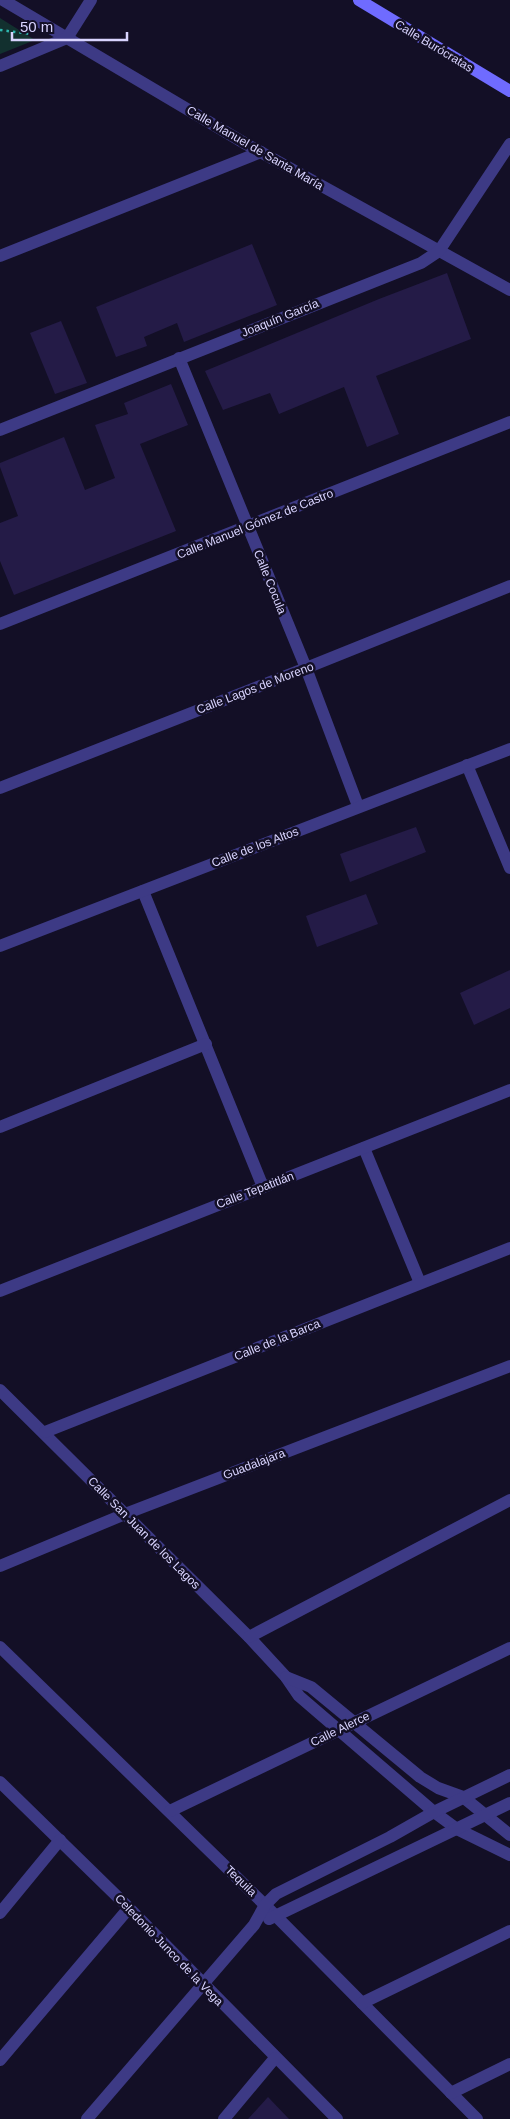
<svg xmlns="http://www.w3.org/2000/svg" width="510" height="2119" font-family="Arial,sans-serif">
<rect width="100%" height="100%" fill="#130f26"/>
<path fill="#12302f" d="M0 18 35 40 0 54Z"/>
<g fill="#241b47">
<path d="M252 244 277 305 184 342 177 323 144 337 147 346 116 357 96 307Z"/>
<path d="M447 273 471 339 376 376 399 434 367 447 344 387 279 414 270 393 223 410 205 371 379 299Z"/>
<path d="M61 321 87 383 55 394 30 333Z"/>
<path d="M171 384 188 425 140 444 176 531 14 595 0 561V523L18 516 0 467V463L64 437 85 490 115 478 95 425 128 414 124 403Z"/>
<path d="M416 827 426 852 350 882 340 854Z"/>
<path d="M366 894 378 924 317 947 306 916Z"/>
<path d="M510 970V1008L474 1025 460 993Z"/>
<path d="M268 2097 289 2119H248Z"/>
</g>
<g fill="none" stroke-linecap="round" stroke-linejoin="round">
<path stroke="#2fb8b0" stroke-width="2.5" stroke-dasharray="2.5 4" stroke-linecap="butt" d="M0 30 31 34"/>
<g stroke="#3d3a85" stroke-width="12">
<path d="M3 0 246 144 510 290"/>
<path d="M0 66 67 38 91 0"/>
<path d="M0 256 261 152"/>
<path d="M179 358 306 668 358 806"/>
<path d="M0 430 421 263 439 251 510 144"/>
<path d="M0 624 510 422"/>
<path d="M467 765 510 868"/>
<path d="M0 788 306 668 510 586"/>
<path d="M143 891 263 1187"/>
<path d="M0 946 510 749"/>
<path d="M0 1127 206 1044"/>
<path d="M364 1148 420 1283"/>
<path d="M0 1291 510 1090"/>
<path d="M0 1390 249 1637 286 1677 299 1696 434 1812 457 1829 510 1855"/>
<path d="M45 1432 510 1248"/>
<path d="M0 1566 125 1514 510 1366"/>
<path d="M249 1637 510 1500"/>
<path d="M0 1647 265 1905 477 2119"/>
<path d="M286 1677 311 1687 420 1777 438 1788 463 1797 510 1835"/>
<path d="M0 1782 129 1908 337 2119"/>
<path d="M170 1811 510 1648"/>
<path d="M0 1913 60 1840"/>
<path d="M269 1919 510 1803"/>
<path d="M362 2003 510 1931"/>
<path d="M0 2060 129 1908"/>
<path d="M451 2093 510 2064"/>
<path d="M87 2119 254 1925 265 1905 276 1894 390 1837 434 1812 510 1775"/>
<path d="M224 2119 275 2058"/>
</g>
<path stroke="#6f6bff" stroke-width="12" d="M359 0 510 91"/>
</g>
<g text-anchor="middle" stroke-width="5" stroke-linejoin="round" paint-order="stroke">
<g font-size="12" fill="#d9d4ff" stroke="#130f26">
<text transform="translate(434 46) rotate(31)" y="4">Calle Burócratas</text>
<text transform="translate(255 148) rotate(30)" y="4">Calle Manuel de Santa María</text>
<text transform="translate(280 318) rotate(-22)" y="4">Joaquín García</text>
<text transform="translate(255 524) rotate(-22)" y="4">Calle Manuel Gómez de Castro</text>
<text transform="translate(270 582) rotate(68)" y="4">Calle Cocula</text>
<text transform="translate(255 688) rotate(-21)" y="4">Calle Lagos de Moreno</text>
<text transform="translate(255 847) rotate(-21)" y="4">Calle de los Altos</text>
<text transform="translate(255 1190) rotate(-21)" y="4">Calle Tepatitlán</text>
<text transform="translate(277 1340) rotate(-22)" y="4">Calle de la Barca</text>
<text transform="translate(254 1464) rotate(-21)" y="4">Guadalajara</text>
<text transform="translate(144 1533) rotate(45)" y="4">Calle San Juan de los Lagos</text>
<text transform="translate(340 1729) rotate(-26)" y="4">Calle Alerce</text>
<text transform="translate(241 1881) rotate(44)" y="4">Tequila</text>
<text transform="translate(169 1950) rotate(46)" y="4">Celedonio Junco de la Vega</text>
</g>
</g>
<path d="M12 32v8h115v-8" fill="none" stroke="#d9d4ff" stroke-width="2.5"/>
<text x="20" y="32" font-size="15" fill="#d9d4ff" stroke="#130f26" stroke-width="4" paint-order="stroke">50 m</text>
</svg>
